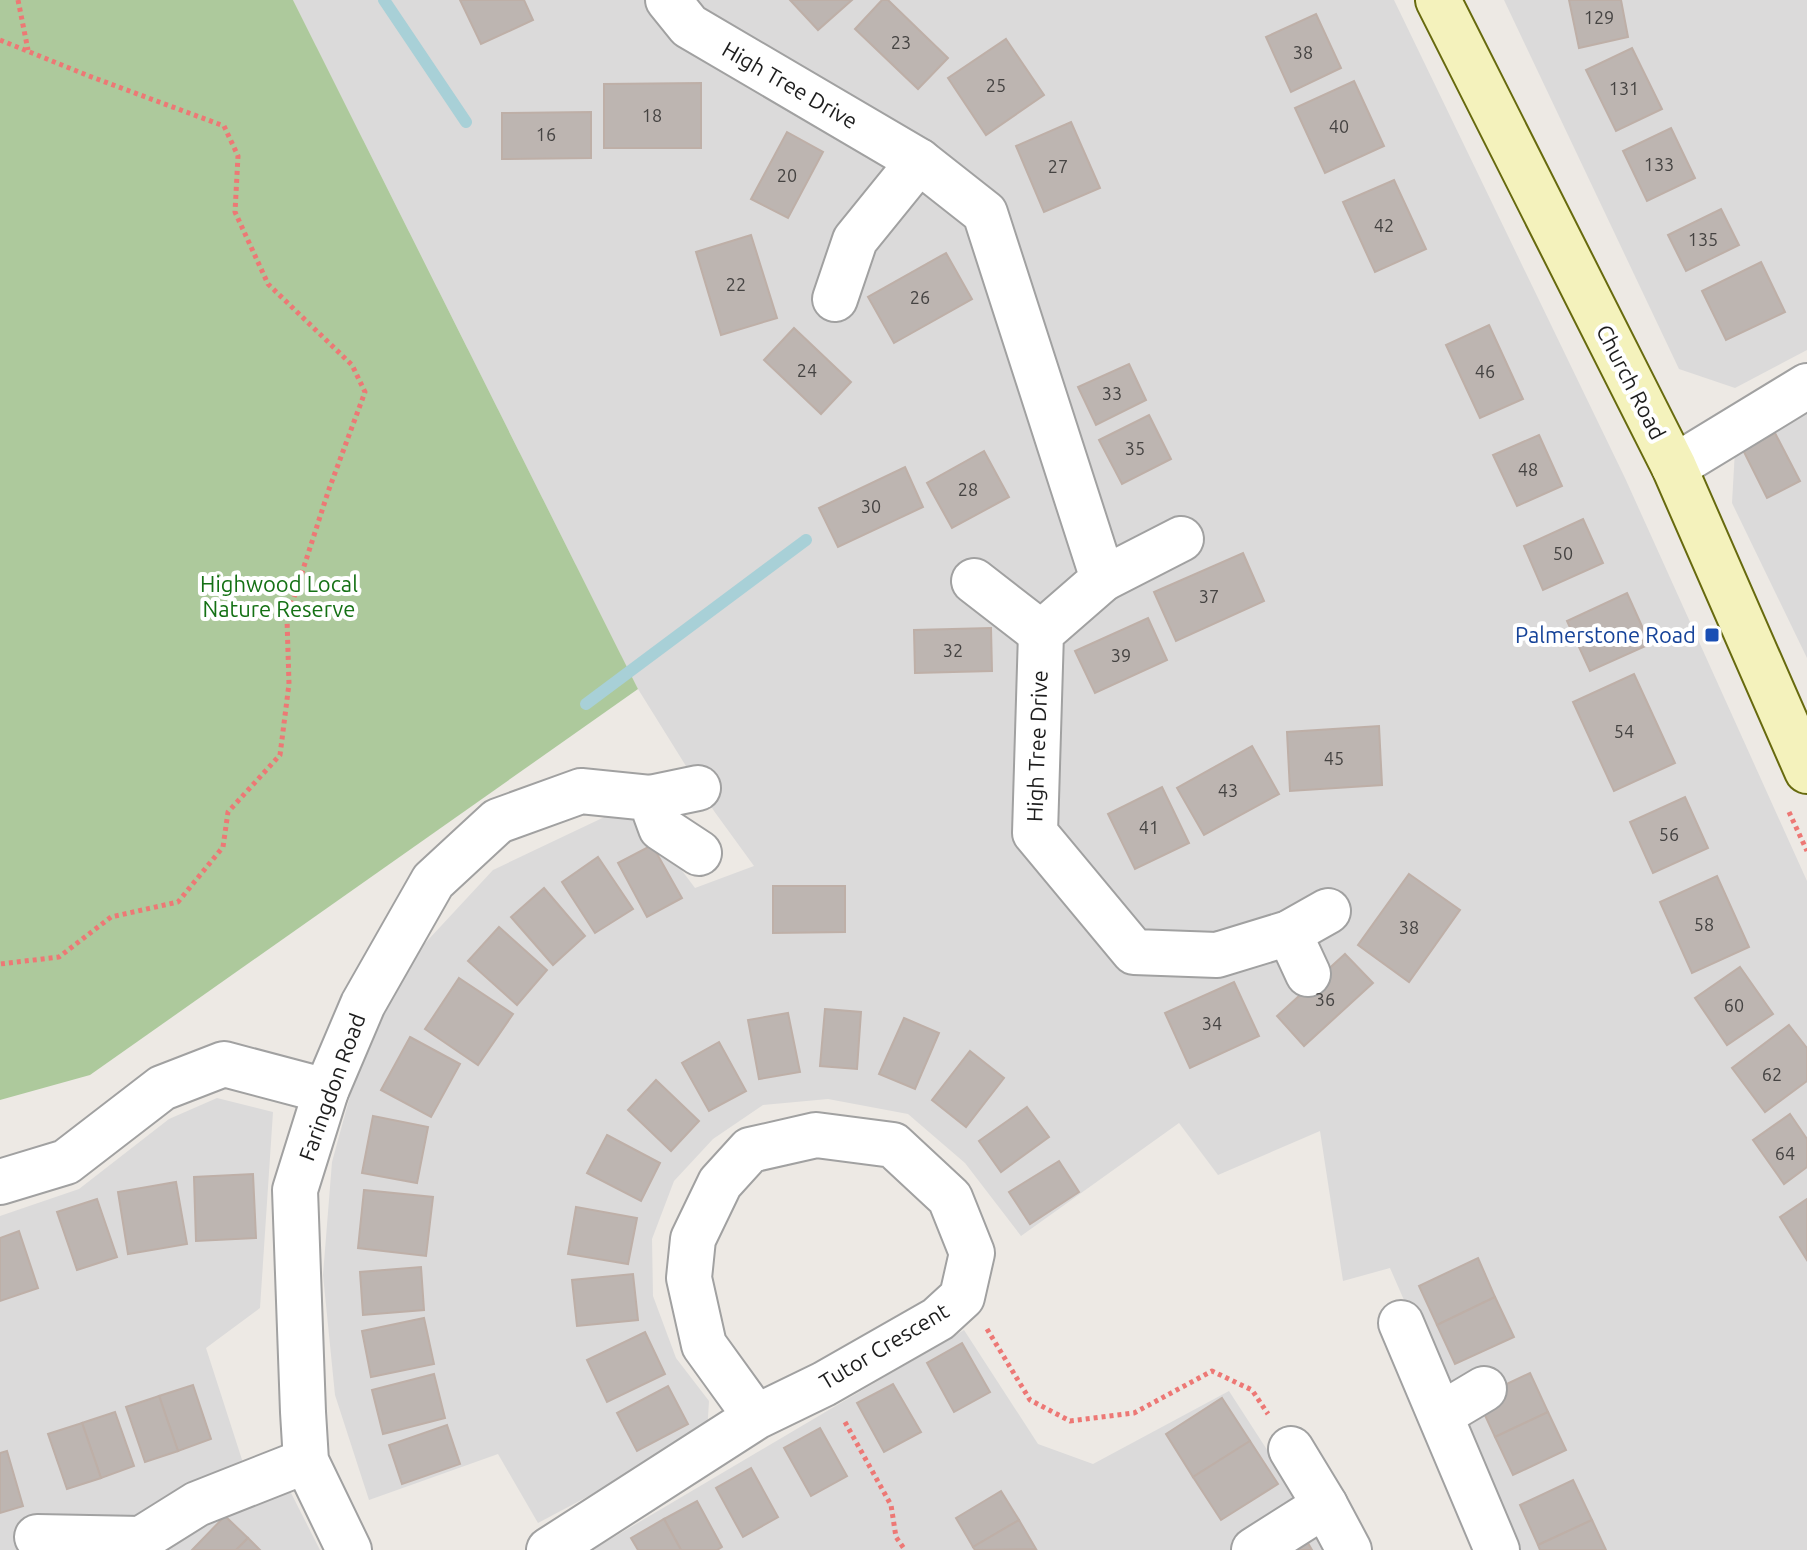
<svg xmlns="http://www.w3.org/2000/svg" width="1807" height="1550" font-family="Ubuntu,sans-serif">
<rect width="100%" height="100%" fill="#ede9e4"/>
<g fill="#dbdada">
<path d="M293 0H1394L1625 478 1807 881V1550H1513L1390 1268 1343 1281 1320 1131 1218 1175 1179 1123 1021 1236 965 1163 908 1114 828 1099 763 1105 713 1139 674 1181 652 1239 653 1296 676 1358 709 1401 707 1433 538 1523 498 1454 369 1500 335 1395 323 1275 332 1162 359 1063 415 954 493 870 615 812 650 828 695 888 754 866 714 811 638 689Z"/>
<path d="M1504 0H1807V350L1735 388 1679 369Z"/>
<path d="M1807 410V658L1732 503 1735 450Z"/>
<path d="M217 1098 273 1112 260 1308 206 1348 254 1497 289 1489 320 1550H0V1216L79 1189 169 1119Z"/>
<path d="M964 1330 1038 1444 1093 1464 1229 1391 1332 1550H592Z"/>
</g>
<path fill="#adc99c" d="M0 0H293L638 689 90 1075 0 1100Z"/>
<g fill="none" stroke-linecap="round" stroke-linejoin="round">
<g stroke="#a8d0d7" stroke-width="12">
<path d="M384 0 466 122"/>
<path d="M586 704 806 540"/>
</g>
</g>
<g fill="#bdb5b1" stroke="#beafa7" stroke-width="2">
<path d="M460 0H524L533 20 481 44Z"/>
<path d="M790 0H852L818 30Z"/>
<path d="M882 0H888L948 58 918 89 855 29Z"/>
<path d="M1569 0H1621L1628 37 1579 48Z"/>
<path d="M1316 14 1341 68 1291 92 1266 37Z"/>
<path d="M1006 39 1044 95 986 135 948 78Z"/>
<path d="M1632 48 1662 109 1616 131 1586 70Z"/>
<path d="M1354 81 1384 146 1325 173 1295 108Z"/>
<path d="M701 83V148H604V84Z"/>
<path d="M591 112V158L502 159V113Z"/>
<path d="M1071 122 1100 188 1044 212 1016 146Z"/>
<path d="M1671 128 1695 178 1647 201 1623 151Z"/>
<path d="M787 132 823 152 788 218 751 199Z"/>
<path d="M1394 180 1426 249 1375 272 1343 202Z"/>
<path d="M1721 209 1739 245 1686 271 1668 235Z"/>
<path d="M751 235 777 318 721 335 696 252Z"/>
<path d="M946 253 972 299 894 343 868 297Z"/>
<path d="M1761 262 1785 312 1726 340 1702 291Z"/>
<path d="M1489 325 1523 399 1480 418 1446 345Z"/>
<path d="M794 328 851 382 821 414 764 360Z"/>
<path d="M1129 364 1146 400 1096 425 1078 387Z"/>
<path d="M1149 415 1171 459 1122 484 1099 440Z"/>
<path d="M1775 433 1800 481 1767 498 1743 450Z"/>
<path d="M1539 435 1562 486 1517 506 1493 455Z"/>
<path d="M984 451 1009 497 952 528 927 483Z"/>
<path d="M905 467 923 507 838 547 819 508Z"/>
<path d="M1583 519 1603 563 1543 590 1524 546Z"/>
<path d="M1243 553 1264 601 1176 641 1154 592Z"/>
<path d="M1627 593 1650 644 1590 671 1567 621Z"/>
<path d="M1148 618 1167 660 1095 693 1075 651Z"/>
<path d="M991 628 992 671 915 673 914 630Z"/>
<path d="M1634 674 1675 763 1614 791 1573 702Z"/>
<path d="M1379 726 1382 785 1290 791 1287 732Z"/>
<path d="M1252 746 1279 794 1204 835 1177 788Z"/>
<path d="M1162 787 1189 843 1135 869 1108 814Z"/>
<path d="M1685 797 1708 848 1653 873 1630 822Z"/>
<path d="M652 845 682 898 647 917 618 863Z"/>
<path d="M598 857 633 909 595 933 562 882Z"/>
<path d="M1409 874 1460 910 1409 982 1358 945Z"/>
<path d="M1717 876 1749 947 1692 973 1660 902Z"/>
<path d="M773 886H845V932L773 933Z"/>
<path d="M544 888 585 936 553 965 511 917Z"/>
<path d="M499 927 547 970 517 1005 468 961Z"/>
<path d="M1345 954 1373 983 1304 1046 1277 1016Z"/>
<path d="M1740 967 1773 1014 1727 1045 1695 998Z"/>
<path d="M459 978 513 1014 478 1065 425 1029Z"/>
<path d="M1234 982 1259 1036 1190 1068 1165 1013Z"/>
<path d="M825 1009 861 1012 857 1069 820 1066Z"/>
<path d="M788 1013 800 1072 759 1079 748 1020Z"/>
<path d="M904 1018 939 1033 915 1089 879 1074Z"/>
<path d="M1789 1025 1807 1048V1081L1765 1112 1732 1068Z"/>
<path d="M410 1037 460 1064 431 1117 381 1090Z"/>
<path d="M719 1042 746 1091 709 1111 682 1063Z"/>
<path d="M970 1051 1004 1078 966 1127 932 1100Z"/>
<path d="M656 1080 699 1121 671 1151 628 1110Z"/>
<path d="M1027 1107 1049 1137 1001 1172 979 1141Z"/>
<path d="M1790 1114 1807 1139V1167L1784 1184 1753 1140Z"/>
<path d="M373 1116 428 1127 417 1183 362 1173Z"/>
<path d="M607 1135 660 1163 641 1201 587 1173Z"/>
<path d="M1059 1161 1079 1192 1030 1224 1009 1192Z"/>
<path d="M253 1174 256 1238 196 1241 194 1177Z"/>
<path d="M176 1182 187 1244 128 1254 118 1192Z"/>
<path d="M364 1190 433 1197 426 1256 358 1248Z"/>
<path d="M97 1199 117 1257 77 1270 57 1212Z"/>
<path d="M1807 1199V1260L1780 1217Z"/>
<path d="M576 1207 637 1218 628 1264 568 1254Z"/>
<path d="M19 1231 38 1288 0 1301V1238Z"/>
<path d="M1478 1258 1495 1297 1437 1325 1419 1286Z"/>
<path d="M421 1267 424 1310 363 1315 360 1272Z"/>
<path d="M633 1274 638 1320 577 1326 572 1280Z"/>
<path d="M1495 1297 1514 1337 1455 1364 1437 1325Z"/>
<path d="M424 1318 434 1364 371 1377 362 1331Z"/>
<path d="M645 1332 665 1374 607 1402 587 1360Z"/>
<path d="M962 1343 990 1392 954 1412 927 1363Z"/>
<path d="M1530 1373 1548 1412 1495 1437 1477 1398Z"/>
<path d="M434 1374 445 1418 383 1434 372 1390Z"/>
<path d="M893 1384 921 1432 884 1452 857 1403Z"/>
<path d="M193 1385 211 1439 178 1451 159 1396Z"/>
<path d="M668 1386 688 1424 637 1451 617 1413Z"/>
<path d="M159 1396 178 1451 145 1462 126 1407Z"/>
<path d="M1222 1398 1250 1441 1193 1477 1166 1434Z"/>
<path d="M115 1412 134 1466 101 1478 82 1423Z"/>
<path d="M1548 1412 1566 1450 1513 1475 1495 1437Z"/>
<path d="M82 1423 101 1478 67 1489 48 1434Z"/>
<path d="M447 1425 460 1464 402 1484 389 1445Z"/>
<path d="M820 1428 847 1476 811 1496 784 1448Z"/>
<path d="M1250 1441 1278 1484 1221 1520 1193 1477Z"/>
<path d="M7 1451 23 1506 0 1513V1453Z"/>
<path d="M751 1468 778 1517 743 1537 716 1488Z"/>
<path d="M1573 1480 1592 1520 1538 1545 1520 1505Z"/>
<path d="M1001 1491 1019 1520 973 1547 956 1518Z"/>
<path d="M697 1501 722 1547 717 1550H681L664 1519Z"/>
<path d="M225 1516 248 1538 236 1550H192Z"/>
<path d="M664 1519 681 1550H638L631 1538Z"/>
<path d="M1019 1520 1036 1549 975 1550 973 1547Z"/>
<path d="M1592 1520 1606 1550H1540L1538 1545Z"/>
<path d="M1301 1531 1312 1550H1269Z"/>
<path d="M248 1538 260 1550H236Z"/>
</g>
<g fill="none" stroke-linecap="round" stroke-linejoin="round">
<g stroke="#a1a1a1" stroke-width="48">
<g id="minor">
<path d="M668 0 689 26 919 161 985 213 1103 579 1041 633 1035 833 1134 952 1217 955 1289 933 1328 911"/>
<path d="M835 299 855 240 919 161"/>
<path d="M1674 467 1807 386"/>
<path d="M1103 579 1181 539"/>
<path d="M974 581 1041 633"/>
<path d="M650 798 698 788"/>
<path d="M1289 933 1308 974"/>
<path d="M0 1182 66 1162 162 1088 224 1064 326 1091"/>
<path d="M1401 1323 1497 1550"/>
<path d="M1442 1414 1484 1389"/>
<path d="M1291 1449 1325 1505"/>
<path d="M37 1537 141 1539"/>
<path d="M136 1550 141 1539 197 1504 306 1461"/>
<path d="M349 1550 306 1461 303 1412 295 1190 326 1091 363 1004 433 881 498 821 581 791 650 798 661 828 699 853"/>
<path d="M549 1550 756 1417 824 1384 938 1319 962 1297 972 1253 950 1198 893 1145 816 1135 750 1150 720 1183 693 1239 689 1278 704 1345 756 1417"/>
<path d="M1254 1550 1325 1505 1349 1550"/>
</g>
</g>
<g stroke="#676a0e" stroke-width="48">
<path id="secondary" d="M1438 0 1674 467 1807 771"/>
</g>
<g stroke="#ed7875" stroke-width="5" stroke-dasharray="4 4" stroke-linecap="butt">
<path d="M18 0 28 50"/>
<path d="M0 40 89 76 224 126 238 156 235 212 268 284 352 365 365 392 328 492 287 619 289 684 280 755 228 812 223 847 178 902 111 917 59 957 0 964"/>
<path d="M1789 812 1807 851"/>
<path d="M987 1329 1030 1400 1070 1421 1134 1413 1212 1371 1252 1390 1268 1414"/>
<path d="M845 1422 891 1505 896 1537 905 1550"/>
</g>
<use href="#minor" stroke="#fff" stroke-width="44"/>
<use href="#secondary" stroke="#f4f2bc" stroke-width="44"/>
</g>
<rect fill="#1a4fb4" stroke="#fff" stroke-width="3" x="1704" y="627" width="16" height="16" rx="4"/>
<g text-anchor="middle" stroke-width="8" stroke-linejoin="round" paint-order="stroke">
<g font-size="18" fill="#454342">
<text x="1599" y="24">129</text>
<text x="901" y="49">23</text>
<text x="1303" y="59">38</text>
<text x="996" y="92">25</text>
<text x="1624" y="95">131</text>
<text x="652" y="122">18</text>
<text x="1339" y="133">40</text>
<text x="546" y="141">16</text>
<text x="1659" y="171">133</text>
<text x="1058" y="173">27</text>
<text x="787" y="182">20</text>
<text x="1384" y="232">42</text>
<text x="1703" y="246">135</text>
<text x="736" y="291">22</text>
<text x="920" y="304">26</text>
<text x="807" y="377">24</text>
<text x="1485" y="378">46</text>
<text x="1112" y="400">33</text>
<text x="1135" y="455">35</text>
<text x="1528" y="476">48</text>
<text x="968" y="496">28</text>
<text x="871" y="513">30</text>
<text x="1563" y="560">50</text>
<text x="1209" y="603">37</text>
<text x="953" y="657">32</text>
<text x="1121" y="662">39</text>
<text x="1624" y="738">54</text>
<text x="1334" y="765">45</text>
<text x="1228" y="797">43</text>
<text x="1149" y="834">41</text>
<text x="1669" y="841">56</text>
<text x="1704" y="931">58</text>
<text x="1409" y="934">38</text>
<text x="1325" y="1006">36</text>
<text x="1734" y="1012">60</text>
<text x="1212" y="1030">34</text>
<text x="1772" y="1081">62</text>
<text x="1785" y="1160">64</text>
</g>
<g font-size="22" fill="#1d1d1d" stroke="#fff">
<text transform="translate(790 85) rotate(30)" y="8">High Tree Drive</text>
<text transform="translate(1631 382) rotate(63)" y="8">Church Road</text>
<text transform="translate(1037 746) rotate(-88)" y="8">High Tree Drive</text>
<text transform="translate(332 1087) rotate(-70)" y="8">Faringdon Road</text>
<text transform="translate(884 1346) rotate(-31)" y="8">Tutor Crescent</text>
</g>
<g font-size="22" fill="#157115" stroke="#fff">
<text x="279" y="592">Highwood Local<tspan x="279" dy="25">Nature Reserve</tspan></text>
</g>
<g font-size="22" fill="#164399" stroke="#fff" text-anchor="end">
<text x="1696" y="643">Palmerstone Road</text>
</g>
</g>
</svg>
